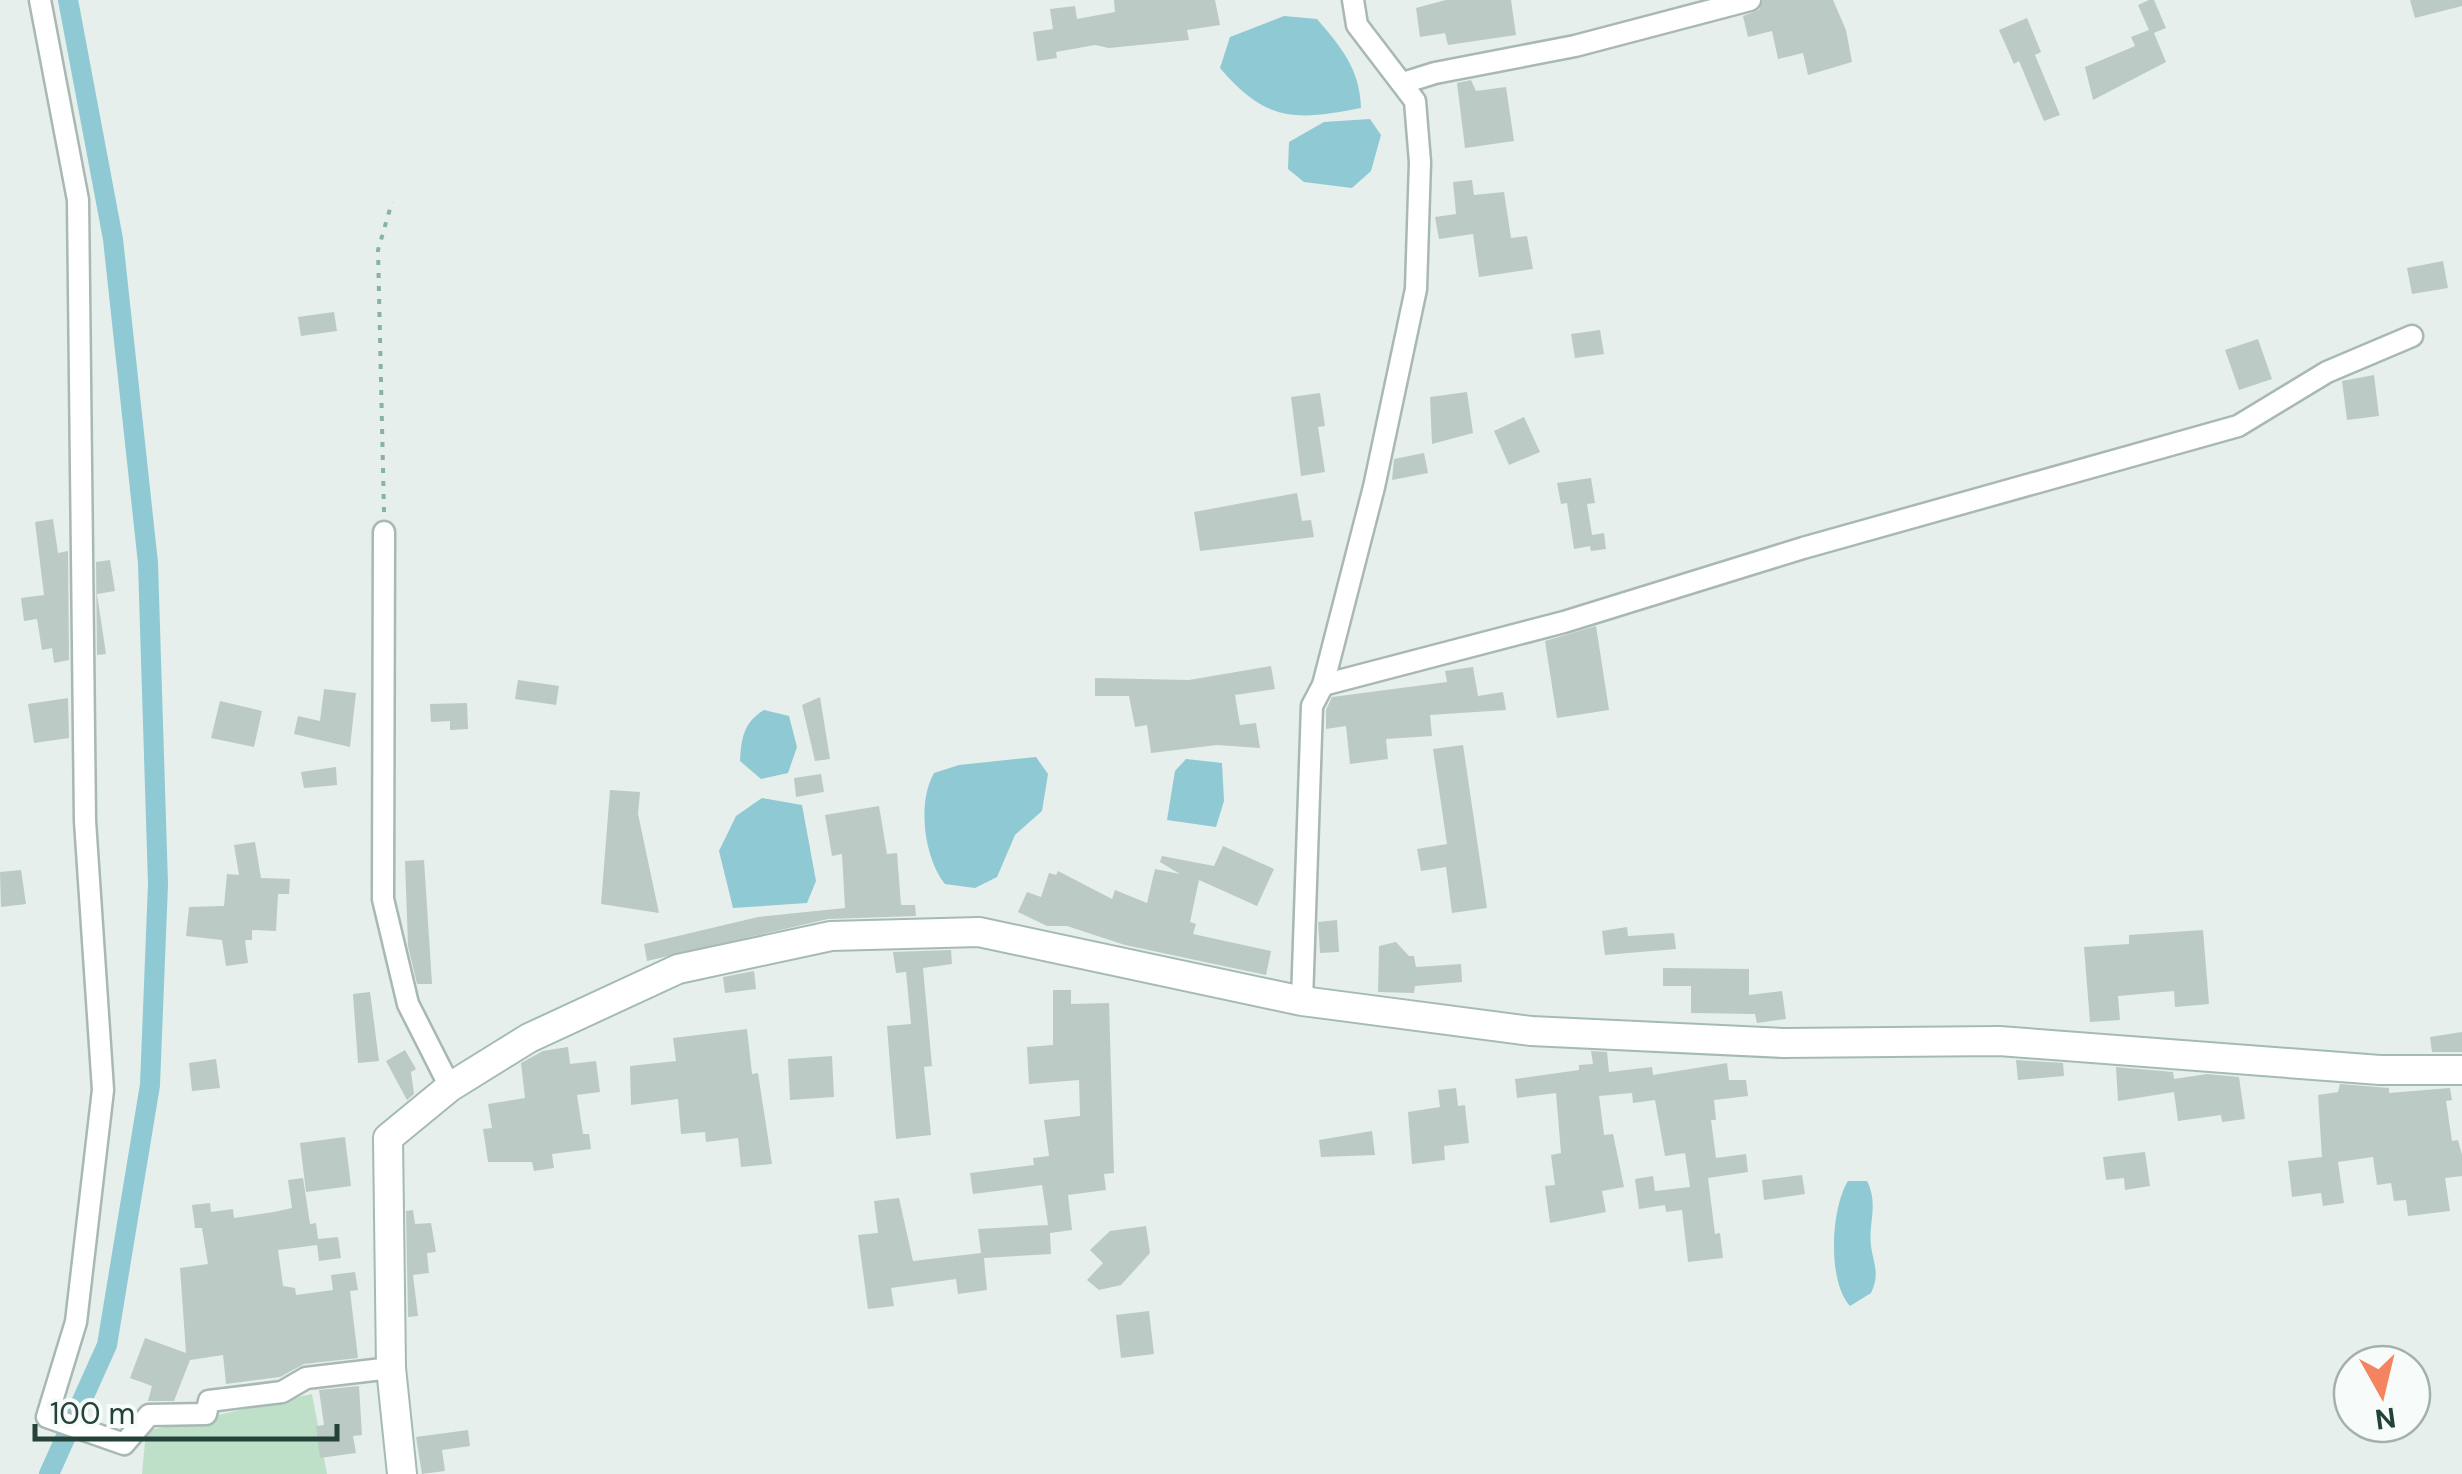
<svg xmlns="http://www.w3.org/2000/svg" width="2462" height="1474" font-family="'DM Sans',sans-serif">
<rect width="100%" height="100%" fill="#e6efeb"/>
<path fill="#bfe0c8" d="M312 1394 327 1474H142L146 1431Z"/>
<g fill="#8ec9d4">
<path d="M1284 16 1317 19C1341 47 1360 69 1361 108 1295 121 1266 122 1220 68L1230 37Z"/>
<path d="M1370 119 1381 135 1371 171 1352 188 1304 182 1288 169 1289 142 1324 122Z"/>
<path d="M764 710 789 716 797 747 788 773 761 779 740 761C741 738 744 722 764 710Z"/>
<path d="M1036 757 1048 774 1042 811 1015 835 997 877 975 888 945 884C924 857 917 803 934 773L959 765Z"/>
<path d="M1186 759 1222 763 1224 801 1216 827 1167 820 1175 771Z"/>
<path d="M762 798 802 805 816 881 807 903 733 908 719 851 736 816Z"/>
<path d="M1848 1181H1867C1879 1205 1868 1222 1871 1246 1874 1266 1880 1273 1871 1293L1850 1306C1827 1281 1831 1208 1848 1181Z"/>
</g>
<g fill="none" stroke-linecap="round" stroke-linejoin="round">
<path stroke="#8ec9d4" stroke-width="20" d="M49 1474 107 1345 150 1085 158 884 148 563 113 239 68 0"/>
</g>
<g fill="#bbcac4">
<path d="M1114 0H1215L1220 25 1187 30 1189 40 1109 48 1095 45 1056 52 1057 58 1037 61 1033 32 1053 29 1050 9 1075 6 1077 19 1115 12Z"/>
<path d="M1446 0H1511L1516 35 1448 45 1445 33 1420 37 1416 8Z"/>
<path d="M1763 0H1833L1846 30 1852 62 1808 75 1803 53 1778 59 1772 31 1748 37 1743 16 1759 10Z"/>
<path d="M2149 0H2154L2166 28 2154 33 2166 62 2093 100 2085 67 2135 46 2131 37 2149 30 2138 5Z"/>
<path d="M2410 0H2462V6L2415 18Z"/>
<path d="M2027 18 2041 52 2035 55 2060 115 2044 121 2019 61 2014 64 1999 30Z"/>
<path d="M1471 80 1476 91 1506 87 1514 141 1465 148 1457 83Z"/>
<path d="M1472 180 1474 195 1504 192 1511 238 1527 236 1533 269 1479 277 1473 234 1439 239 1435 217 1456 214 1453 182Z"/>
<path d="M2443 261 2448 288 2412 294 2407 268Z"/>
<path d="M334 312 337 331 301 336 298 317Z"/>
<path d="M1600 330 1604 354 1575 358 1571 334Z"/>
<path d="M2258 339 2272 379 2239 390 2225 350Z"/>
<path d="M2374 375 2379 416 2347 420 2342 381Z"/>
<path d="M1467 392 1473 433 1432 444 1430 397Z"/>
<path d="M1320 393 1325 426 1318 427 1325 472 1301 476 1291 397Z"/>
<path d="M1524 417 1540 452 1509 465 1494 431Z"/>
<path d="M1424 453 1428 473 1392 480 1394 459Z"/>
<path d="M1591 478 1595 503 1587 504 1592 535 1604 533 1606 549 1591 551 1590 546 1574 549 1567 503 1561 504 1557 483Z"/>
<path d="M1297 493 1302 521 1311 520 1314 537 1200 551 1194 512Z"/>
<path d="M53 519 58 553 68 551 69 660 54 663 52 648 42 650 37 619 24 621 21 598 44 595 35 522Z"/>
<path d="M110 560 115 591 97 594 106 654 97 655 96 562Z"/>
<path d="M1596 626 1609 710 1557 718 1545 641Z"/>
<path d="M1271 666 1275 689 1235 695 1240 725 1256 723 1260 748 1217 745 1151 753 1147 725 1135 727 1129 696H1095V678L1189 680Z"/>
<path d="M1473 667 1478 696 1503 692 1506 710 1430 715 1432 736 1386 739 1388 759 1350 764 1346 726 1326 729V710L1332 697 1447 682 1445 671Z"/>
<path d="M518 680 559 686 556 705 515 699Z"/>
<path d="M324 689 356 693 350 747 294 734 298 716 320 721Z"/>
<path d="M820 697 830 759 815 761 802 705Z"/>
<path d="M68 698 69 738 34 743 28 704Z"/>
<path d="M220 701 262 711 254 747 211 738Z"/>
<path d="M467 703 468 729 450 730V721L431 722 430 704Z"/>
<path d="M1463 745 1487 908 1452 913 1446 867 1421 871 1417 849 1447 844 1433 749Z"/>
<path d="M336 767 337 785 304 788 301 772Z"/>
<path d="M821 774 824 792 796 797 794 778Z"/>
<path d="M610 790 640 792 638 814 659 913 601 904Z"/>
<path d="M879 806 887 854 897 853 901 905H915L916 916 828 919 647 961 644 944 758 917 845 908 842 854 832 856 825 815Z"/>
<path d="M255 842 261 878 290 879 289 894H278L276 931 252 930V940H245L248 963 226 966 222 940 186 936 189 907 224 906 227 874 239 875 234 845Z"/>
<path d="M1223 846 1274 869 1257 906 1199 880 1190 922 1196 924 1193 934 1271 951 1266 975 1125 945 1067 926H1047L1018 912 1027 892 1041 897 1049 873 1056 875 1058 871 1112 899 1115 890 1147 903 1155 869 1180 874 1160 862 1162 856 1214 866Z"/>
<path d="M424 860 432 984H417L408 946 405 861Z"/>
<path d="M21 870 26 904 1 907 0 872Z"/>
<path d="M1337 920 1339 952 1320 953 1318 922Z"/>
<path d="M1627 927 1628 936 1674 933 1676 949 1605 955 1602 931Z"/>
<path d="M2203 930 2209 1004 2175 1007 2174 991 2118 996 2120 1020 2090 1022 2084 947 2129 944V935Z"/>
<path d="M1396 942 1409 956H1414L1416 967 1461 964 1462 982 1415 986 1414 993 1378 992 1379 946Z"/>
<path d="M951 950 952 964 923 968 932 1066 924 1067 931 1135 896 1139 887 1026 911 1024 906 972 896 973 893 952Z"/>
<path d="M1663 968 1749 969V995L1782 991 1786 1019 1757 1023 1755 1014 1691 1013V986H1663Z"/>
<path d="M754 971 756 989 725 993 723 977Z"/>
<path d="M1053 990H1071V1004L1109 1003 1114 1173 1104 1174 1106 1190 1068 1195 1072 1230 1050 1233 1051 1254 984 1258 987 1290 958 1294 956 1279 891 1288 894 1306 868 1309 858 1235 878 1233 874 1201 899 1198 913 1261 981 1253 978 1229 1048 1225 1042 1185 973 1194 970 1173 1034 1165 1033 1158 1049 1156 1044 1120 1080 1116 1079 1080 1029 1084 1027 1047 1053 1045Z"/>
<path d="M370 992 379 1061 358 1063 353 994Z"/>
<path d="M747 1029 752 1074 758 1073 772 1164 741 1167 738 1138 706 1142 705 1132 681 1134 678 1099 631 1105 630 1066 676 1061 673 1038Z"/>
<path d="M2462 1032V1052H2432L2430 1037Z"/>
<path d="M568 1047 570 1064 596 1061 600 1092 577 1095 583 1134H589L591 1149 552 1154 554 1168 534 1171 532 1162H488L483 1129 492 1128 488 1104 525 1098 521 1063 543 1051Z"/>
<path d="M405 1050 416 1069 411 1072 414 1094 407 1100 386 1061Z"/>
<path d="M1591 1051 1607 1052 1609 1072 1652 1067 1653 1075 1727 1063 1729 1080H1746L1748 1096 1714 1100 1716 1120H1711L1716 1158 1746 1154 1748 1172 1708 1178 1715 1234 1720 1233 1723 1258 1688 1262 1682 1210 1666 1212 1665 1205 1639 1209 1635 1179 1653 1176 1655 1191 1690 1187 1685 1153 1665 1156 1655 1100 1633 1103 1632 1093 1599 1096 1604 1135 1613 1134 1624 1187 1602 1191 1606 1212 1550 1223 1545 1186 1555 1185 1551 1155 1561 1153 1556 1093 1517 1098 1515 1079 1579 1070V1065L1593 1064Z"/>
<path d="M832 1056 834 1097 790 1100 788 1059Z"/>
<path d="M216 1059 220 1088 192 1091 189 1063Z"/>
<path d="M2016 1060 2063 1063 2064 1076 2018 1080Z"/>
<path d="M2116 1067 2173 1072 2174 1079 2207 1074 2239 1077 2245 1119 2222 1122 2221 1115 2178 1121 2174 1092 2118 1101Z"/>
<path d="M2340 1084 2389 1088V1093L2450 1088 2452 1100 2446 1101 2452 1141 2458 1140 2462 1155V1176L2445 1178 2450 1211 2408 1216 2406 1200 2394 1201 2391 1183 2377 1185 2373 1157 2338 1162 2344 1203 2323 1206 2321 1193 2292 1197 2288 1161 2322 1157 2318 1095 2338 1092Z"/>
<path d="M1456 1088 1458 1106 1465 1105 1469 1143 1444 1146 1445 1160 1412 1164 1408 1112 1440 1107 1438 1090Z"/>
<path d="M1372 1131 1375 1155 1321 1157 1319 1140Z"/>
<path d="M345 1137 351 1186 306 1192 300 1143Z"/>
<path d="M2145 1152 2150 1186 2125 1190 2124 1178 2106 1180 2103 1157Z"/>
<path d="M1802 1175 1805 1194 1764 1200 1762 1180Z"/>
<path d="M303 1178 310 1224 316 1223 318 1239 338 1237 341 1258 319 1261 317 1245 278 1250 283 1286 295 1288 296 1295 333 1290 331 1275 355 1272 358 1290 350 1291 358 1358 304 1364 280 1377 226 1384 223 1355 190 1360 174 1401H148L152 1386 130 1378 145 1338 186 1353 180 1268 208 1264 202 1228H195L192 1205 210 1203 211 1212 233 1209 234 1218 274 1212 292 1208 288 1180Z"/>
<path d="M413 1210 415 1224 431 1223 436 1252 427 1253 429 1273 413 1275 418 1316 408 1317 406 1211Z"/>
<path d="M1146 1226 1150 1253 1121 1285 1099 1290 1087 1280 1103 1263 1090 1250 1110 1231Z"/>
<path d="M1149 1311 1154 1354 1121 1358 1116 1315Z"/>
<path d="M359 1386 362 1435 353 1436 356 1453 320 1458 316 1426 324 1425 319 1390Z"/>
<path d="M468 1430 470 1446 442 1450 445 1471 422 1474 416 1437Z"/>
</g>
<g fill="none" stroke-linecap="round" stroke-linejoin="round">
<g stroke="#a8b8b2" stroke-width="25">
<g id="street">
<path d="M40 0 78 200 85 821 103 1090 76 1322 47 1417 124 1444 149 1415 206 1414 209 1401 282 1392 306 1378 391 1368"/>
<path d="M1403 83 1435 73 1575 46 1750 0"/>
<path d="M384 532 383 899 408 1004 450 1087"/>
<path d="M1323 685 1564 622 1803 548 2238 426 2327 372 2412 336"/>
<path d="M1302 1001 1312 706 1323 685 1374 487 1416 289 1420 162 1415 101 1357 25 1353 0"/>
</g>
</g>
<g stroke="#a4bbb3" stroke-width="32">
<path id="secondary" d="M402 1474 391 1368 388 1138 450 1087 529 1038 678 969 831 936 979 932 1302 1001 1531 1031 1783 1043 1999 1041 2380 1070H2462"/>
</g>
<path stroke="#86b3a5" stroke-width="4" stroke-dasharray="5 8" stroke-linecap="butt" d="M384 512 378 250 392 202"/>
<use href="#street" stroke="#fff" stroke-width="20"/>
<use href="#secondary" stroke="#fff" stroke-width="28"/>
</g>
<g transform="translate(2382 1394) rotate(172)"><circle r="48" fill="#f7fbf9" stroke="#a3b1ad" stroke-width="2.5"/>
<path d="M0-8L18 38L0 25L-18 38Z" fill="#f4845f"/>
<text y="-15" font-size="28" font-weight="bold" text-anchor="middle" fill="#24423a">N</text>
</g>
<path d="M35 1424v15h302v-15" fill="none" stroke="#24423a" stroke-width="5"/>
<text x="50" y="1424" font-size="30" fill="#24423a" stroke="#f7fbf9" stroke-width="8" paint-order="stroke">100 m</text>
</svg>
